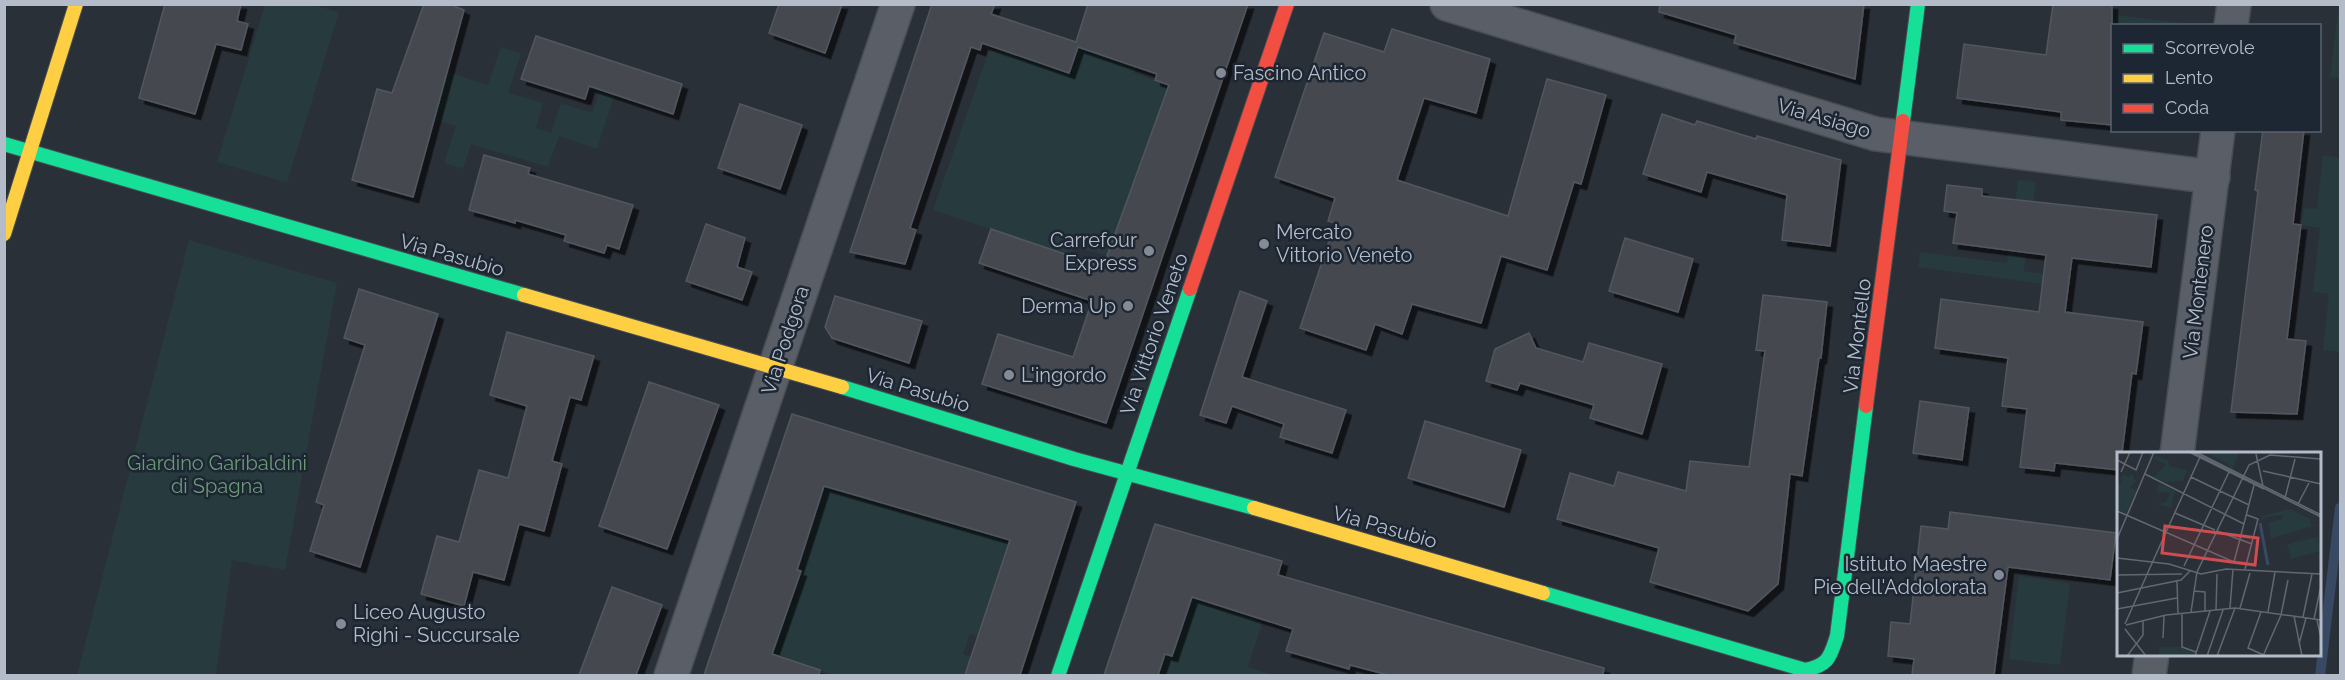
<svg xmlns="http://www.w3.org/2000/svg" width="2345" height="680" font-family="Raleway,sans-serif">
<defs>
<filter id="shadow"><feDropShadow dx="5.5" dy="5.5" stdDeviation="0" flood-color="#0009"/></filter>
</defs>
<rect width="100%" height="100%" fill="#2a3038"/>
<g fill="#273a3e">
<path d="M265 5H313L339 12 287 183 217 162Z"/>
<path d="M2339 5H2340V78L2330 77Z"/>
<path d="M2105 14 2203 25 2112 26V35L2074 31Z"/>
<path d="M501 47 521 54 508 93 543 103 536 128 551 133 561 103 592 113 601 85 616 90 597 149 559 136 548 167 471 144 463 169 444 163 456 126 432 119 447 72 488 85Z"/>
<path d="M1078 47 1136 67 1134 73 1169 85 1107 256 1079 248 1065 254 933 210 989 51 1003 50 1069 73Z"/>
<path d="M2323 155 2340 158V352L2323 350 2329 294 2313 292 2320 228 2301 225 2304 208 2317 209Z"/>
<path d="M2018 180 2036 182 2024 271 2044 274 2043 284 1918 267 1920 252 2007 263Z"/>
<path d="M189 240 337 283 285 570 232 560 216 675H77Z"/>
<path d="M825 485 1010 540 978 636 970 634 963 654 971 657 965 675H835L772 654 789 602 794 604 798 592 794 591 801 571 797 570Z"/>
<path d="M2019 576 2070 583 2060 665 2009 659Z"/>
<path d="M1192 597 1263 620 1248 667 1274 675 1158 676 1165 654 1172 655Z"/>
</g>
<g fill="none" stroke-linecap="round" stroke-linejoin="round">
<path stroke="#384963" stroke-width="10" d="M2320 676 2340 508"/>
</g>
<g fill="#444950" stroke="#52575f" stroke-width="1.5" filter="url(#shadow)">
<path d="M165 4H241L237 21 248 24 241 50 216 44 195 114 139 98Z"/>
<path d="M424 4H449L464 10 413 197 352 180 377 89 392 93Z"/>
<path d="M779 4H842L825 53 769 33Z"/>
<path d="M932 4H995L991 14 1076 42 1088 4H1248L1106 423 982 384 998 334 1073 357 1092 301 979 263 991 229 1103 267 1169 85 1155 80 1157 74 1078 47 1069 73 982 43 980 50 971 47 910 228 916 230 905 264 850 252Z"/>
<path d="M1660 4H1864L1855 79 1734 43 1736 35 1659 12Z"/>
<path d="M2053 4H2112V125L2061 120V112L1957 98 1964 44 2046 55Z"/>
<path d="M1392 29 1490 59 1476 113 1424 98 1397 180 1508 216 1547 79 1606 95 1581 184 1574 182 1547 270 1501 256 1481 323 1412 304 1402 334 1375 324 1366 350 1300 328 1335 223 1328 221 1335 198 1275 177 1324 33 1384 52Z"/>
<path d="M536 36 682 84 673 114 589 86 585 99 521 79Z"/>
<path d="M740 104 802 125 780 189 718 168Z"/>
<path d="M1662 114 1695 125 1697 121 1756 139 1757 136 1841 160 1830 246 1782 240 1787 195 1707 172 1701 192 1643 174Z"/>
<path d="M2263 130H2304L2293 224 2301 225 2287 339 2306 341 2297 414 2231 412 2258 191 2255 190Z"/>
<path d="M484 155 530 168 528 174 633 205 619 249 607 245 604 253 564 241 566 235 515 220V223L469 210Z"/>
<path d="M1947 185 1982 189V196L2157 215 2151 267 2072 258 2065 312 2143 322 2136 374 2132 373 2122 453H2118V470L2055 463 2054 471 2020 467 2027 409 2002 406 2008 358 1935 348 1941 299 2039 312 2046 255 1953 243 1957 213 1944 211Z"/>
<path d="M706 224 745 238 737 267 752 272 742 300 686 281Z"/>
<path d="M1625 238 1693 259 1678 312 1609 291Z"/>
<path d="M359 289 438 314 360 567 310 551 324 505 316 502 365 345 344 338Z"/>
<path d="M1240 291 1267 301 1242 377 1346 410 1332 453 1280 437 1284 424 1232 406 1226 423 1200 415Z"/>
<path d="M1763 295 1827 302 1821 358H1819L1802 476 1790 474 1778 584 1748 611 1650 582 1659 548 1557 519 1570 473 1614 486 1618 472 1686 491 1690 461 1749 467 1765 351 1756 350Z"/>
<path d="M835 296 922 321 909 363 832 338 825 327Z"/>
<path d="M507 332 594 356 581 400 570 397 552 461 562 464 544 531 519 524 504 580 473 572 464 606 421 594 437 536 459 542 479 470 508 478 527 406 490 395Z"/>
<path d="M1529 333 1536 348 1583 362 1589 343 1662 364 1642 434 1590 418 1594 405 1520 383 1517 390 1486 381 1495 349Z"/>
<path d="M649 382 719 405 667 549 599 526Z"/>
<path d="M1920 401 1969 408 1962 460 1913 453Z"/>
<path d="M792 414 1076 502 1020 675H965L1010 540 824 486 797 570 801 571 772 654 820 670 819 675H704Z"/>
<path d="M1425 421 1521 450 1504 507 1408 478Z"/>
<path d="M1950 512 2116 533 2110 580 2008 567 1994 675H1912L1914 659 1888 656 1891 622 1910 624 1921 526 1948 529Z"/>
<path d="M1155 524 1282 561 1278 575 1604 668 1603 675H1388L1350 665 1349 669 1286 651 1293 629 1192 597 1172 656 1165 654 1158 675H1104Z"/>
<path d="M612 587 662 605 636 675H579Z"/>
</g>
<g fill="none" stroke-linecap="round" stroke-linejoin="round">
<g stroke="#484c53" stroke-width="36">
<g id="street">
<path d="M1447 4 1876 134 2213 177"/>
<path d="M2231 26 2234 4"/>
<path d="M2177 454 2218 130"/>
<path d="M671 676 898 4"/>
<path d="M2149 676 2152 654"/>
</g>
</g>
<g stroke="#484c53" stroke-width="16">
<g id="fast">
<path d="M1903 121 1918 4"/>
<path d="M4 144 524 295"/>
<path d="M842 387 1074 459 1254 508"/>
<path d="M1543 593 1805 670C1829 665 1830 657 1837 636L1866 406"/>
<path d="M1058 676 1190 289"/>
</g>
</g>
<g stroke="#484c53" stroke-width="16">
<g id="slow">
<path d="M4 234 76 4"/>
<path d="M524 295 842 387"/>
<path d="M1254 508 1543 593"/>
</g>
</g>
<g stroke="#484c53" stroke-width="16">
<g id="jam">
<path d="M1190 289 1287 4"/>
<path d="M1866 406 1903 121"/>
</g>
</g>
<use href="#street" stroke="#5a5e66" stroke-width="33"/>
<use href="#fast" stroke="#16e098" stroke-width="14"/>
<use href="#slow" stroke="#ffcf43" stroke-width="14"/>
<use href="#jam" stroke="#f24e42" stroke-width="14"/>
</g>
<g fill="#848b96" stroke="#1d2633" stroke-width="2">
<circle cx="1221" cy="73" r="6"/>
<circle cx="1264" cy="244" r="6"/>
<circle cx="1149" cy="251" r="6"/>
<circle cx="1128" cy="306" r="6"/>
<circle cx="1009" cy="375" r="6"/>
<circle cx="1999" cy="575" r="6"/>
<circle cx="341" cy="624" r="6"/>
</g>
<g text-anchor="middle" stroke-width="5" stroke-linejoin="round" paint-order="stroke">
<g font-size="20" fill="#b4bcc9" stroke="#1d2633" text-anchor="start">
<text x="1233" y="80">Fascino Antico</text>
<text x="1276" y="239">Mercato<tspan x="1276" dy="23">Vittorio Veneto</tspan></text>
<text x="1137" y="247" text-anchor="end">Carrefour<tspan x="1137" dy="23">Express</tspan></text>
<text x="1116" y="313" text-anchor="end">Derma Up</text>
<text x="1021" y="382">L'ingordo</text>
<text x="1987" y="571" text-anchor="end">Istituto Maestre<tspan x="1987" dy="23">Pie dell'Addolorata</tspan></text>
<text x="353" y="619">Liceo Augusto<tspan x="353" dy="23">Righi - Succursale</tspan></text>
</g>
<g font-size="20" fill="#b4bcc9" stroke="#1d2633">
<text transform="translate(1824 118) rotate(16)" y="7">Via Asiago</text>
<text transform="translate(452 255) rotate(16)" y="7">Via Pasubio</text>
<text transform="translate(2198 292) rotate(-83)" y="7">Via Montenero</text>
<text transform="translate(1154 334) rotate(-71)" y="7">Via Vittorio Veneto</text>
<text transform="translate(1857 336) rotate(-83)" y="7">Via Montello</text>
<text transform="translate(785 340) rotate(-72)" y="7">Via Podgora</text>
<text transform="translate(918 390) rotate(17)" y="7">Via Pasubio</text>
<text transform="translate(1385 527) rotate(16)" y="7">Via Pasubio</text>
</g>
<g font-size="20" fill="#6b9a76" stroke="#1d2633">
<text x="217" y="470">Giardino Garibaldini<tspan x="217" dy="23">di Spagna</tspan></text>
</g>
</g>
<g transform="translate(2117 452)">
<rect width="204" height="204" fill="#2a3038"/>
<path d="M87 0H123L115 18 110 11ZM38 3 51 8 53 14 70 18 66 29 48 30 37 25 49 12 36 7ZM14 21 19 29 13 35 19 38 9 62 0 57V29L6 32 3 28 6 22 12 25ZM42 31 58 39 54 56 39 52 49 50 53 41 39 39ZM173 57 193 67 194 73 203 72 154 86 151 71 165 67 166 63 148 65 144 70 145 64ZM200 85 204 99 174 107 170 92ZM42 195H65L78 200 77 204H42Z" fill="#273a3e"/>
<path fill="none" stroke="#384963" stroke-width="3" d="M143 71 151 113"/>
<path fill="none" stroke="#616872" stroke-width="1.5" d="M72 0 147 37M75 0 204 65M79 0 204 63M139 2 146 34M0 8 19 18 26 0M146 19 204 32M4 20 13 0M28 22 127 72M74 25 132 53M168 46 178 7M181 52 193 29M0 59 117 110 137 33M58 61 98 78M100 79 135 92M0 87 37 0M0 106 52 112 84 122 109 117 204 122M36 109 83 5M67 114 112 20M128 117 141 67 130 63M0 123 65 122M60 129 61 162M77 139 88 140V160M0 141 64 128 73 119M113 156 116 117M123 156 133 121M0 157 60 146M99 158 100 122M74 160 80 120 132 13 153 3 204 7M144 160 131 196 149 204M151 160 158 120M65 162V195L79 200M177 164 185 204M186 165 195 122M197 167 204 134M200 168 204 186M8 172 36 109M9 173 49 163 118 156 204 168M8 177 29 204M46 186 47 164M182 192 189 166M10 204 26 183V169M78 204 93 159M90 204 106 158M100 204 118 156M146 204 164 163 171 128"/>
<path fill="#ce4d50" fill-opacity="0.15" stroke="#ce4d50" stroke-width="3" d="M48 74 141 86 138 113 45 101Z"/>
<rect width="204" height="204" fill="none" stroke="#b4bcc9" stroke-width="3"/>
</g>
<rect width="2345" height="680" fill="none" stroke="#b4bcc9" stroke-width="12"/>
<rect x="2111" y="24" width="210" height="108" fill="#1d2633" stroke="#59626f" stroke-width="1.5"/>
<rect x="2123" y="44" width="30" height="9" fill="#16e098" stroke="#59626f" stroke-width="1.5"/>
<text x="2165" y="54" font-size="18" fill="#b4bcc9">Scorrevole</text>
<rect x="2123" y="74" width="30" height="9" fill="#ffcf43" stroke="#59626f" stroke-width="1.5"/>
<text x="2165" y="84" font-size="18" fill="#b4bcc9">Lento</text>
<rect x="2123" y="104" width="30" height="9" fill="#f24e42" stroke="#59626f" stroke-width="1.5"/>
<text x="2165" y="114" font-size="18" fill="#b4bcc9">Coda</text>
</svg>
